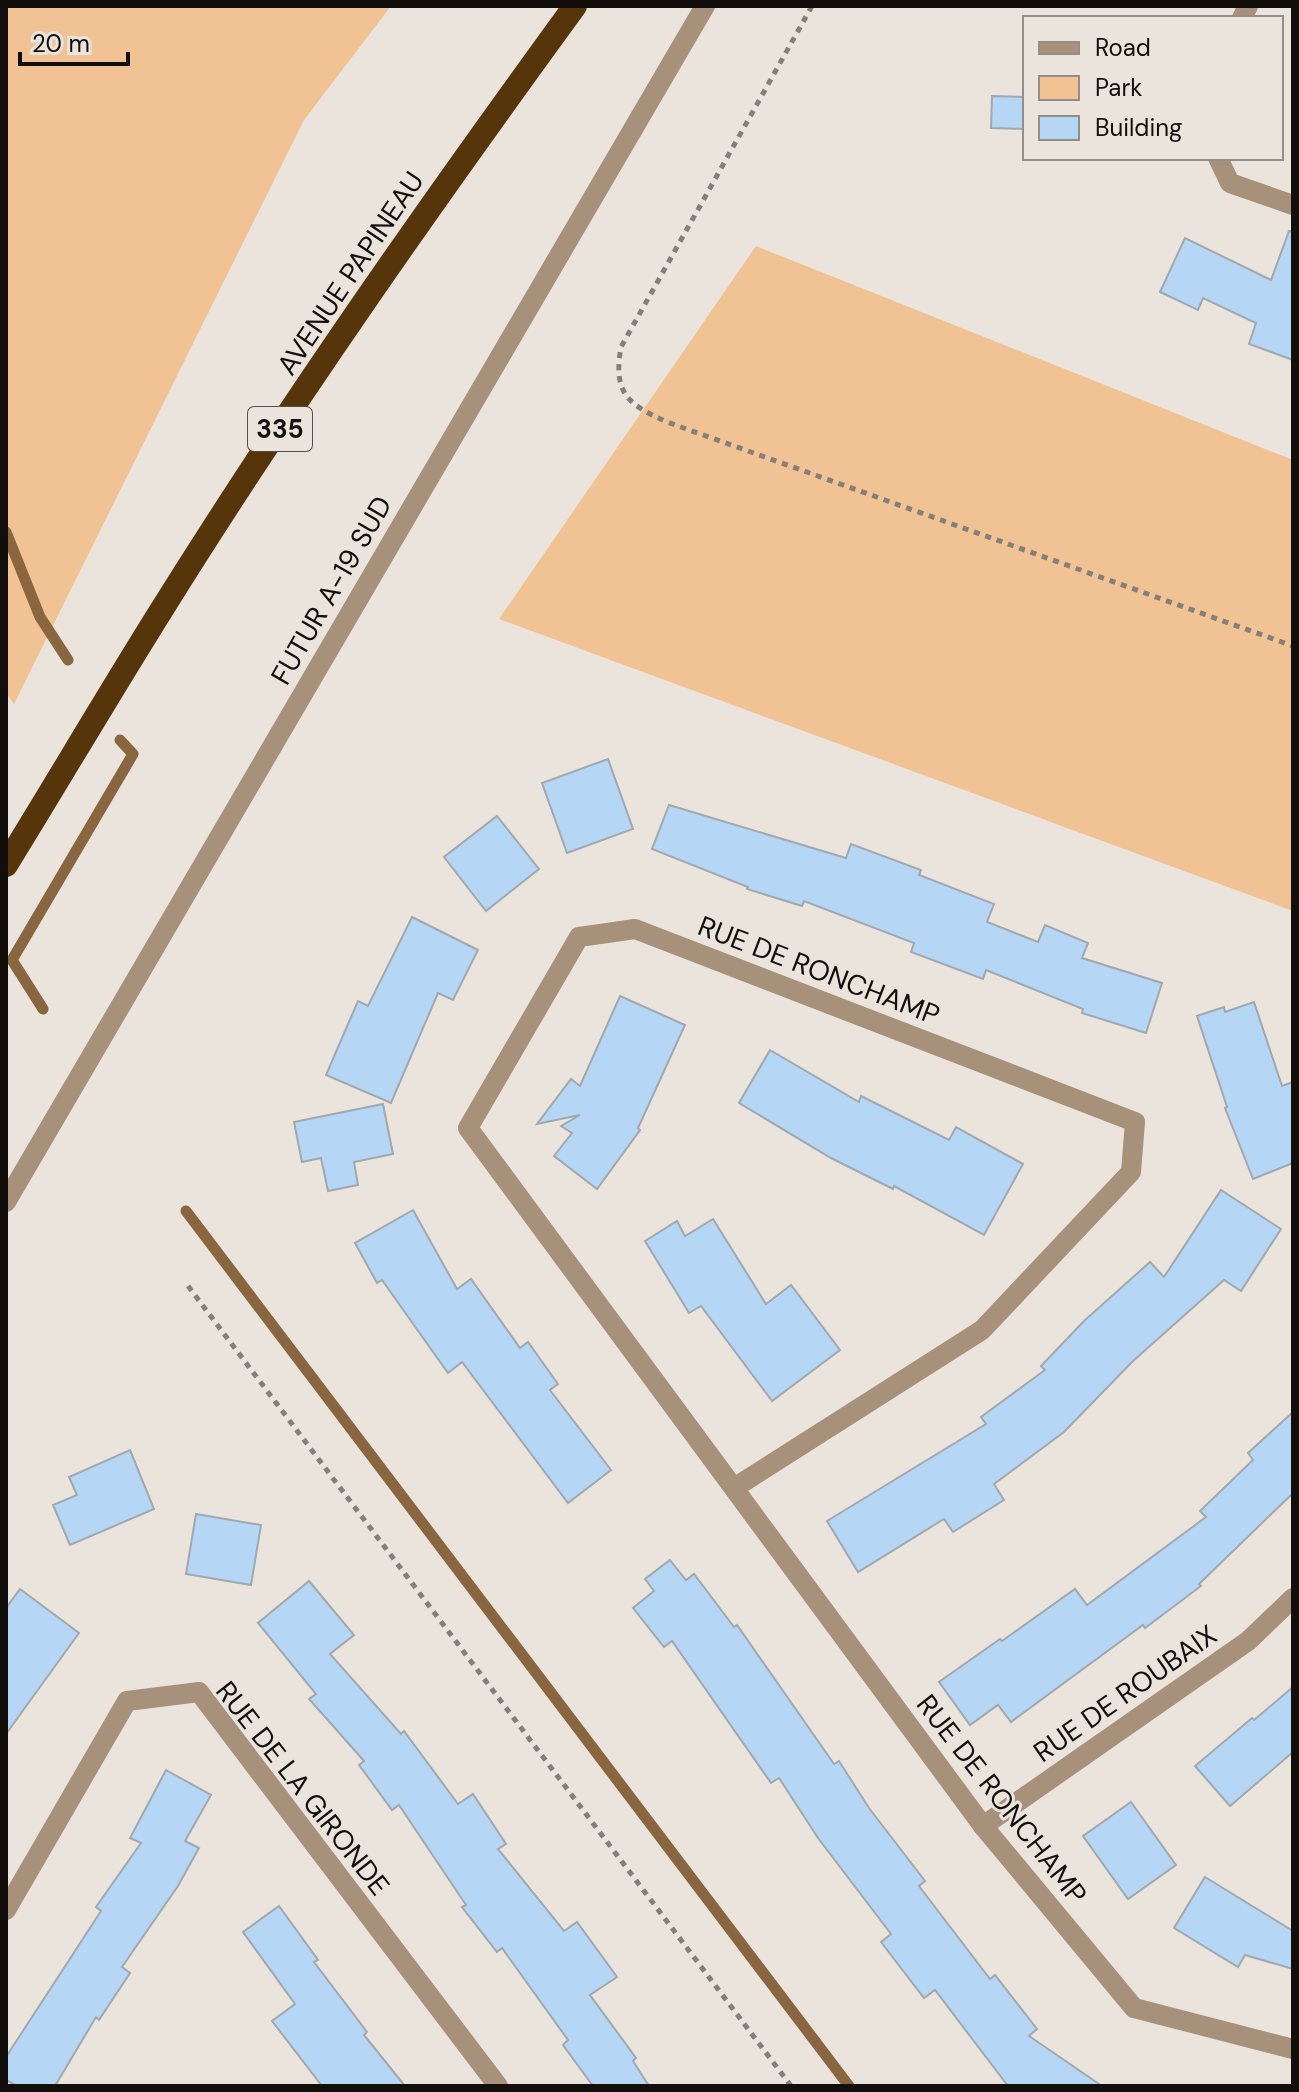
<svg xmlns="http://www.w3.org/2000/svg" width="1299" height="2092" font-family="'DM Sans',sans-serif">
<rect width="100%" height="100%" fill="#ebe4dd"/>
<g fill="#f0c294">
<path d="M6 6H391L304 120 14 704 6 693Z"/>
<path d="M756 246 1293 460V911L499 619Z"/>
</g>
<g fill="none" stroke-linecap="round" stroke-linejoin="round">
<g stroke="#896640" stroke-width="11">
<path d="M6 532 40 617 68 660"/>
<path d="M43 1009 12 960 133 754 120 740"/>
<path d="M186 1211 849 2086"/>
</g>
</g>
<g fill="#b5d6f4" stroke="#a1a8ae" stroke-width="2">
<path d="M992 96 1025 97V129L991 128Z"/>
<path d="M1289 231 1293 232V360L1249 344 1256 323 1203 298 1198 310 1160 292 1185 238 1271 280Z"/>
<path d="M608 759 633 829 567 853 542 783Z"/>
<path d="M669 805 846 858 851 844 921 870 919 875 994 904 987 922 1038 942 1045 925 1088 943 1082 958 1162 983 1146 1033 1082 1013 1083 1009 986 970 983 979 911 952 914 943 804 901 802 906 747 889 748 887 652 849Z"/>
<path d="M497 816 539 869 486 911 444 857Z"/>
<path d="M412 917 478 950 453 1000 438 993 391 1103 326 1075 358 1001 368 1006Z"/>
<path d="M620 996 685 1025 638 1128 640 1130 597 1189 554 1156 572 1133 561 1126 580 1115 537 1124 571 1079 580 1086Z"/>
<path d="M1254 1002 1282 1086 1293 1082V1163L1253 1179 1225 1108 1227 1107 1197 1016 1224 1007 1225 1012Z"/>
<path d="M770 1050 859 1102 861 1096 949 1140 956 1127 1023 1164 984 1235 894 1186 893 1189 831 1158 739 1103Z"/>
<path d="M383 1104 393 1154 354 1162 358 1185 328 1191 321 1158 302 1162 294 1122Z"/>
<path d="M1221 1190 1281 1229 1241 1291 1224 1280 1133 1361 1064 1432 994 1484 1004 1500 953 1532 944 1519 858 1572 827 1521 986 1424 981 1417 1045 1370 1041 1366 1084 1321 1150 1262 1164 1277Z"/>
<path d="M413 1210 457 1289 471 1279 520 1348 528 1342 558 1384 550 1390 611 1470 568 1503 462 1362 448 1373 382 1280 377 1283 355 1243Z"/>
<path d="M713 1219 766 1304 791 1285 840 1350 772 1401 701 1306 689 1313 645 1241 677 1221 685 1236Z"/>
<path d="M1293 1412V1493L1199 1584 1201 1586 1145 1628 1143 1625 1011 1722 998 1705 970 1725 939 1682 1000 1639 1002 1641 1075 1589 1087 1605 1206 1517 1200 1511 1253 1460 1248 1453Z"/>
<path d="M130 1450 154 1509 70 1545 53 1505 77 1495 69 1477Z"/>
<path d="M196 1514 261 1525 251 1585 186 1574Z"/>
<path d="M670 1560 686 1580 694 1574 734 1627 737 1625 834 1764 839 1761 869 1808 925 1881 919 1886 990 1979 995 1975 1037 2029 1029 2036 1102 2086H1008L935 1990 924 1998 881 1942 891 1934 818 1838 779 1778 771 1783 672 1641 664 1647 633 1608 654 1591 645 1579Z"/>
<path d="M309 1581 354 1635 330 1654 401 1734 404 1731 458 1804 473 1794 506 1844 498 1849 564 1931 577 1922 617 1977 590 1995 636 2058 633 2061 649 2086H593L563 2045 568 2040 502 1948 497 1952 462 1907 466 1905 399 1805 392 1810 359 1765 364 1761 309 1699 316 1694 258 1623Z"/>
<path d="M20 1589 79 1633 6 1734V1608Z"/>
<path d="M1293 1687V1752L1230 1806 1195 1766 1252 1718 1254 1720Z"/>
<path d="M166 1770 211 1795 185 1841 199 1848 178 1886 122 1967 130 1973 99 2020 96 2017 55 2086H17L6 2080V2057L101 1911 96 1907 141 1843 130 1838Z"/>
<path d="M1131 1802 1176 1865 1128 1899 1083 1836Z"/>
<path d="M1205 1877 1293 1931V1969L1245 1955 1238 1967 1174 1928Z"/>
<path d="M279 1906 318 1960 314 1962 367 2032 364 2035 405 2086H322L272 2021 295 2004 243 1932Z"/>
</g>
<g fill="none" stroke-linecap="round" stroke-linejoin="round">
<g stroke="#847f7a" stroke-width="5" stroke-dasharray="6 6" stroke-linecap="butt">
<path d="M812 6 621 347C613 393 627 404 667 422L1293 646"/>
<path d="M188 1286 791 2086"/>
</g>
<path stroke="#a7917b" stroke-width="20" d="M6 1202 705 6"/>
<g stroke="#a7917b" stroke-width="20">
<path d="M1242 18 1248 6"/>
<path d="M1218 158 1230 183 1293 205"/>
<path d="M734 1488 982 1330 1131 1172 1135 1122 635 929 579 937 468 1128 983 1826 1134 2008 1293 2049"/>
<path d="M983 1826 1248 1641 1293 1598"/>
<path d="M6 1910 127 1701 199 1692 498 2086"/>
</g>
<path stroke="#57350a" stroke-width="24" d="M6 865C59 779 110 692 164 606 292 401 432 202 575 6"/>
</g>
<g text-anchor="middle" stroke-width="6" stroke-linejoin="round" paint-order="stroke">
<rect fill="#ebe4dd" stroke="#524e4b" stroke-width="2" x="248" y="407" width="64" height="44" rx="6"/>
<g font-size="26" font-weight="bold" fill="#110e0c">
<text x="280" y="438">335</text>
</g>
<g font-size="28" fill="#110e0c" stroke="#ebe4dd">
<text transform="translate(350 273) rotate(-56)" y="10">AVENUE PAPINEAU</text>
<text transform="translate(331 590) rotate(-60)" y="10">FUTUR A-19 SUD</text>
<text transform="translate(819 970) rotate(21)" y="10">RUE DE RONCHAMP</text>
<text transform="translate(1125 1693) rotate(-35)" y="10">RUE DE ROUBAIX</text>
<text transform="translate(303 1788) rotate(52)" y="10">RUE DE LA GIRONDE</text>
<text transform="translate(1002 1799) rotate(52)" y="10">RUE DE RONCHAMP</text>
</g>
</g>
<rect width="1299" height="2092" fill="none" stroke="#110e0c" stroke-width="16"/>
<rect x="1023" y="16" width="260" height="144" fill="#ebe4dd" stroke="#948e89" stroke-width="2"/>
<rect x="1039" y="42" width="40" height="12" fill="#a7917b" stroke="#948e89" stroke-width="2"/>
<text x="1095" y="56" font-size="24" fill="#110e0c">Road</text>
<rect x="1039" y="76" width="40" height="24" fill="#f0c294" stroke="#948e89" stroke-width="2"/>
<text x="1095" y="96" font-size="24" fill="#110e0c">Park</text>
<rect x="1039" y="116" width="40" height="24" fill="#b5d6f4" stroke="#948e89" stroke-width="2"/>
<text x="1095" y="136" font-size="24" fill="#110e0c">Building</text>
<path d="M20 52v12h108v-12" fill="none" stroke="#110e0c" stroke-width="4"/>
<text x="32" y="52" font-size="24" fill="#110e0c" stroke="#ebe4dd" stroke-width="6" paint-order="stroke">20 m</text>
</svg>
